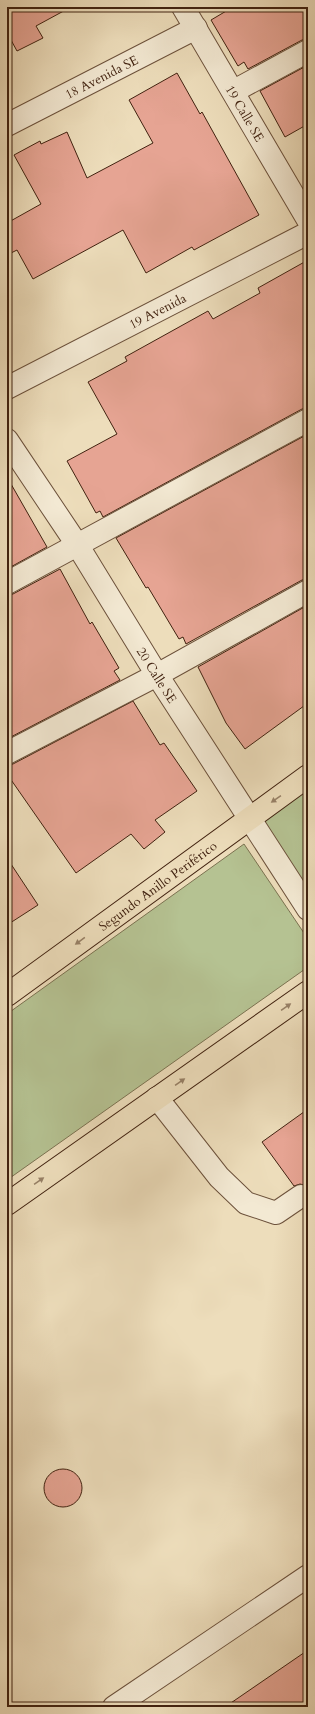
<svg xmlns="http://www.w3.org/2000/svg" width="315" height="1714" font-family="Cardo,serif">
<rect width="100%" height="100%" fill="#edddbb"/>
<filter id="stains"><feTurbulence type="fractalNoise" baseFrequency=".005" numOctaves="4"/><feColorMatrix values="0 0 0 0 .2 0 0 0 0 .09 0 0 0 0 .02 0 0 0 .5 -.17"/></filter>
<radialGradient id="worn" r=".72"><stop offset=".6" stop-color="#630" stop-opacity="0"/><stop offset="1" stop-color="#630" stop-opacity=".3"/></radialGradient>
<g fill="#b5c292" stroke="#7b7251">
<path d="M308 782V897L258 818Z"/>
<path d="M244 844 308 939V967L7 1180V1014Z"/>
</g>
<g fill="#e6a493" stroke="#412210">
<path d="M7 7H71L36 26 43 38 17 51 11 40 7 42Z"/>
<path d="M233 7H308V39L302 40 248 69 244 62 238 66 211 20Z"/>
<path d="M308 65V124L285 137 260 91Z"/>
<path d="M177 73 200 114 202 112 259 215 194 250 192 247 146 273 123 230 33 279 17 250 7 255V223L41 204 14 155 40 141 41 144 67 132 87 178 153 143 129 100Z"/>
<path d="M308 260V408L302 409 103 517 100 511 96 513 67 461 117 434 88 382 127 361 125 357 208 311 213 319 260 293 258 288Z"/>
<path d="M308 434V579L302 580 186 644 183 637 179 639 148 587 146 588 116 538Z"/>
<path d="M7 477 47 547 7 569Z"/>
<path d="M60 569 90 624 92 622 119 668 114 671 120 680 7 739V595L13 594Z"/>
<path d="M308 605V703L245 749 226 723 198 667Z"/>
<path d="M133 701 160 745 164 743 197 791 155 820 165 832 144 849 131 834 76 873 7 774V765L13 764Z"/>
<path d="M7 858 38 905 7 925Z"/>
<path d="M308 1109V1186L300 1184 294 1186 262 1142Z"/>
<circle cx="63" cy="1488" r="19"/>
<path d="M308 1650V1707H225Z"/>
</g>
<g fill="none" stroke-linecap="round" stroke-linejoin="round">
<g stroke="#6c513b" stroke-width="24">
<g id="minor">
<path id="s1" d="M183 7 308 220"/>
<path d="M234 91 308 51"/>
<path id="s2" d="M7 125 196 28"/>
<path id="s3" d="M7 388 308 233"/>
<path id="s4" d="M7 440 78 546 157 675 308 909"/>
<path d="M7 583 308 420"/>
<path d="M7 753 157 675 308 591"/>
<path d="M157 1098 219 1177 246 1203 276 1213 301 1196"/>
<path d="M114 1707 308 1576"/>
</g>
</g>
<g stroke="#412210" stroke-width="24">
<g id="major">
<path id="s5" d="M7 995 308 776"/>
<path d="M7 1204 308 992"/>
</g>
</g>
<use href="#minor" stroke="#f3e9d3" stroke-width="22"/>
<use href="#major" stroke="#edddbb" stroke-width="22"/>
</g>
<defs><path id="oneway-solid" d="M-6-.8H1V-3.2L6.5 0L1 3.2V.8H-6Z"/></defs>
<g fill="#978066">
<use href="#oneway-solid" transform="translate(276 799) rotate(145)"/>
<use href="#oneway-solid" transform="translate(80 941) rotate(144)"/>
<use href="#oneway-solid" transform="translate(286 1007) rotate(-35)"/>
<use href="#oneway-solid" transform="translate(180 1082) rotate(-35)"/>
<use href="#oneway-solid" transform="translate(39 1181) rotate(-35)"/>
</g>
<g text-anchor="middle" stroke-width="3" stroke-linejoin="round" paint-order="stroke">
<g font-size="13" fill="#412210" stroke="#f3e9d3">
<text dy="5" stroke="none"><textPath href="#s2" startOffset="106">18 Avenida SE</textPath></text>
<text dy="5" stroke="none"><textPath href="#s1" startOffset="123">19 Calle SE</textPath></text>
<text dy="5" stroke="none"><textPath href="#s3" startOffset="169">19 Avenida</textPath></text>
<text dy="5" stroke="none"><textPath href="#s4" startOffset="279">20 Calle SE</textPath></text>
<text dy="5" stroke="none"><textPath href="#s5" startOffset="186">Segundo Anillo Periférico</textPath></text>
</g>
</g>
<rect width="315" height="1714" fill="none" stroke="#edddbb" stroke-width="24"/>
<rect x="8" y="8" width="299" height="1698" fill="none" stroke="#412210" stroke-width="2"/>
<rect x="12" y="12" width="291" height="1690" fill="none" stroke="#412210"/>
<rect width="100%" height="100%" filter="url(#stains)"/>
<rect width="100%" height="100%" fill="url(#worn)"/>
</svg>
